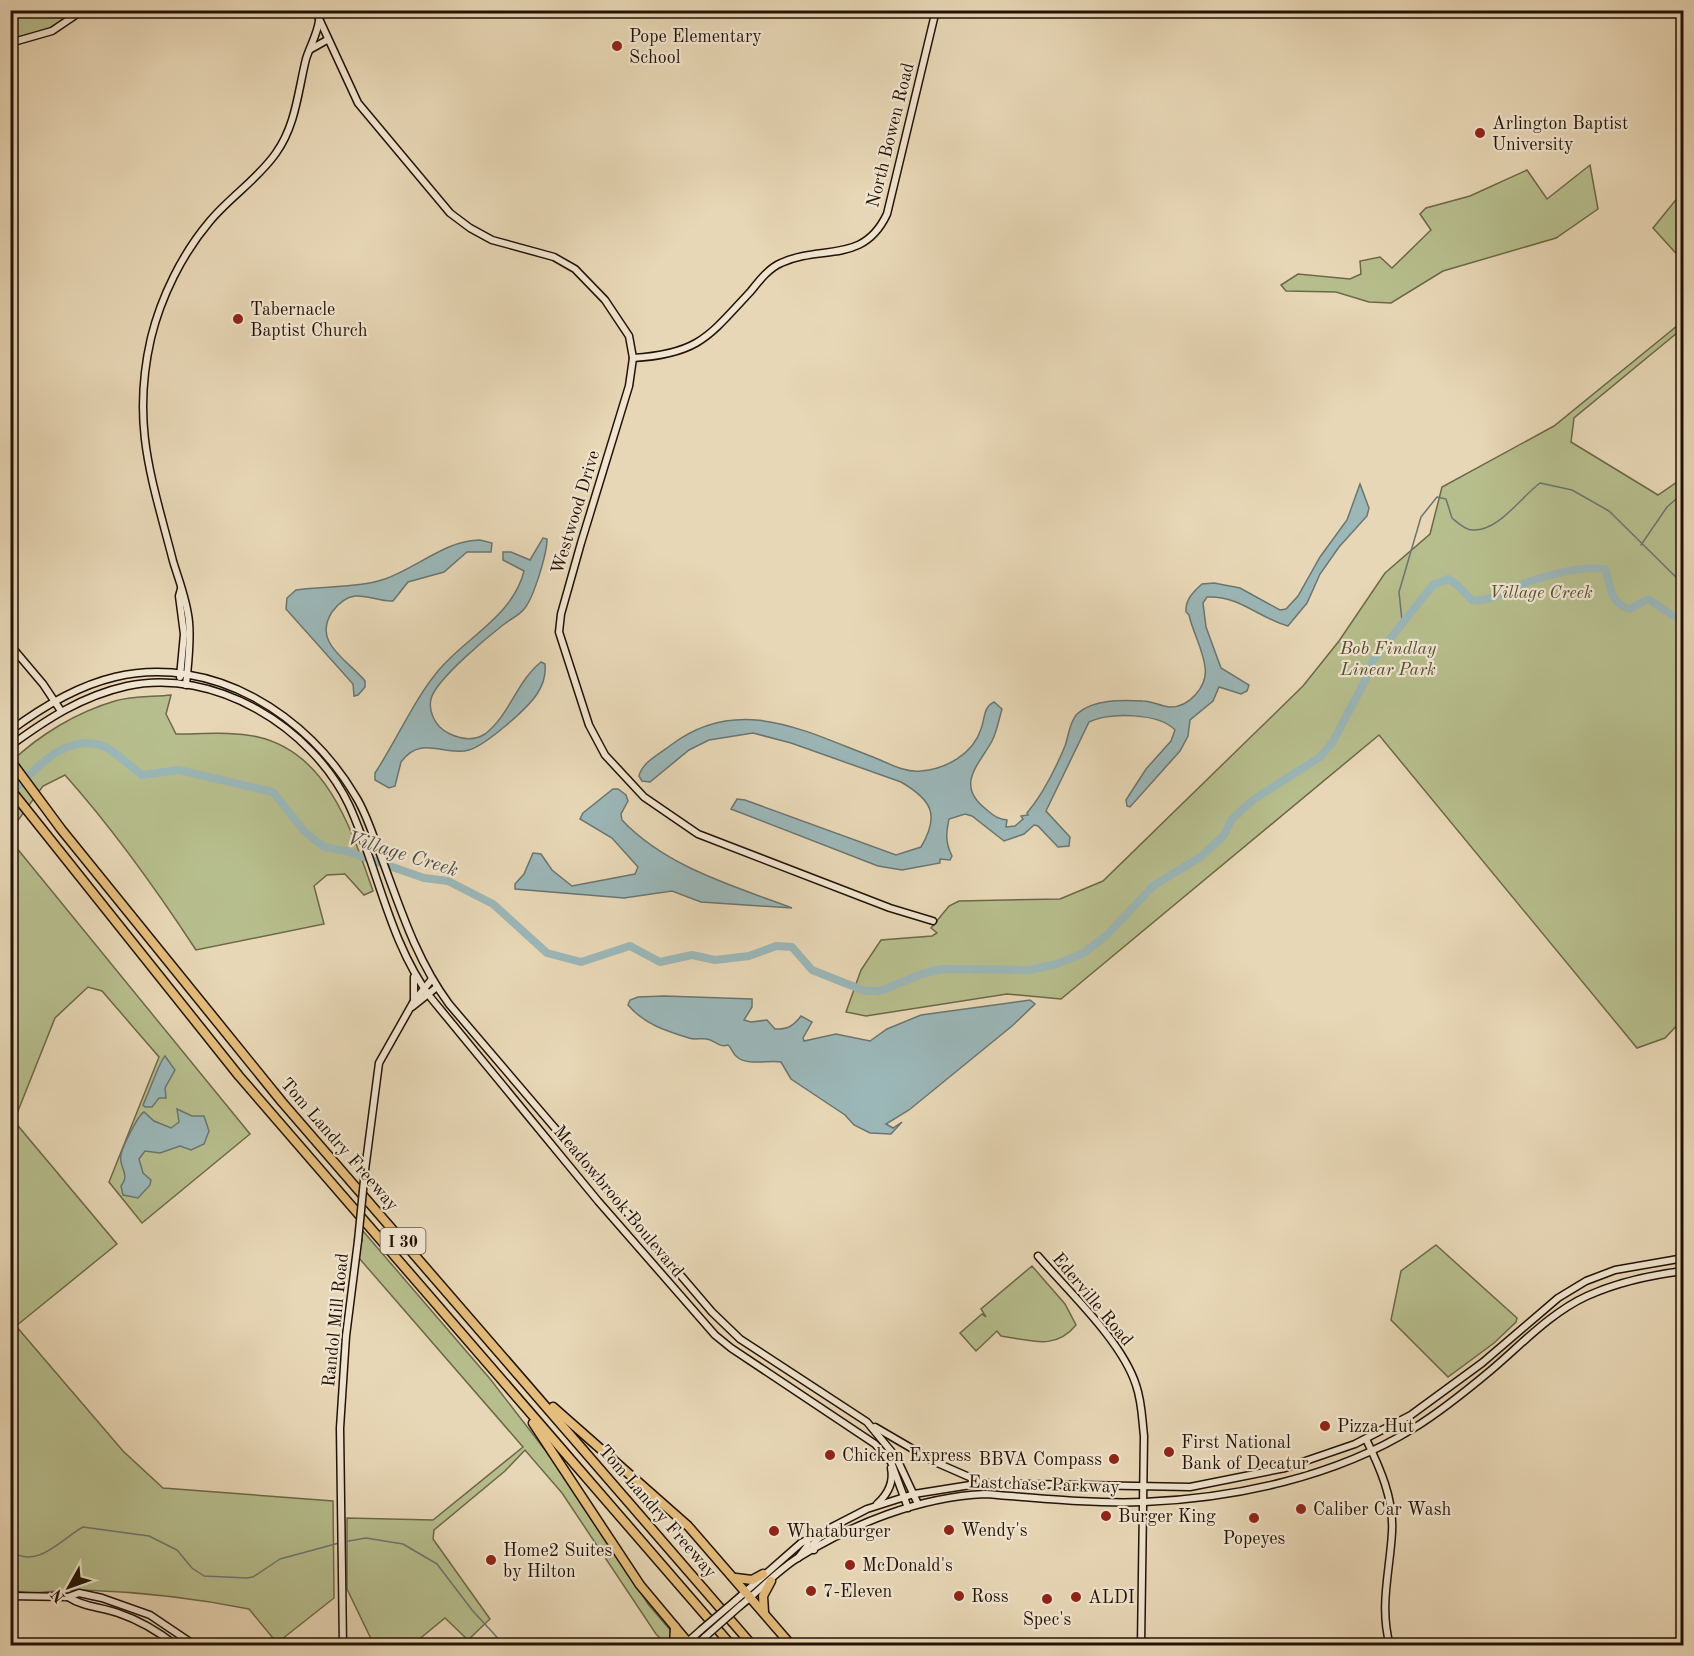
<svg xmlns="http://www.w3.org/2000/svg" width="1694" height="1656" font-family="'Old Standard TT',serif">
<rect width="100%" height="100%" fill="#e8d7b6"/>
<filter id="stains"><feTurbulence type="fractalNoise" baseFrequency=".00333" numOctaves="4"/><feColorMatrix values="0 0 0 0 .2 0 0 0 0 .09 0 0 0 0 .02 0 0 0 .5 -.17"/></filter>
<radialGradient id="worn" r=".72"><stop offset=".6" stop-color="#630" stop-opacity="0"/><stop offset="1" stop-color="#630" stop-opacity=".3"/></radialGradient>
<g fill="#b7be8d" stroke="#6c6848" stroke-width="1.5">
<path d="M11 11H78L48 29 11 40Z"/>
<path d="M1590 165 1598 209 1556 238 1443 271 1391 303 1369 302 1336 292 1286 291 1281 285 1298 274 1350 279 1361 274 1360 261 1380 257 1392 268 1431 230 1420 214 1426 208 1470 196 1527 170 1547 199Z"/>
<path d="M1683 191V261L1653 228Z"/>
<path d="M1683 321V328L1574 418 1571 442 1658 495 1683 478 1684 1018 1665 1038 1637 1048 1379 735 1061 999 1007 994 866 1016 846 1012 861 970 881 940 932 936 937 933 931 928 949 906 959 901 1060 899 1103 881 1303 686 1339 641 1385 573 1430 534 1442 487 1554 426Z"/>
<path d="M171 695 166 714 176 734C202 734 233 731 258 737 328 753 352 831 373 891L364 895 345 874 327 875 314 886 324 924 196 950C156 889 114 830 65 775L43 786 11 830V762C39 735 77 712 115 701 132 696 153 697 171 695Z"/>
<path d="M11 841 250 1134 142 1223 109 1182 159 1057 102 991 88 987 55 1018 14 1121 117 1244 16 1326 123 1451 163 1488 333 1501 334 1598 277 1643 249 1609C194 1598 140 1592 84 1590 60 1589 34 1596 11 1590Z"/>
<path d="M363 1231 491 1380 579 1494 648 1604 671 1631 672 1645H667L656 1634 562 1493 525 1450 505 1471 434 1530 433 1539 490 1619 468 1640 445 1618 412 1645H374L347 1589V1518L433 1520 523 1447 359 1258Z"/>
<path d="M1436 1245 1517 1318 1516 1322 1494 1343 1448 1377 1391 1320 1401 1271Z"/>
<path d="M1032 1266 1065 1304 1076 1325C1055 1351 1030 1340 1001 1336L997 1331 976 1351 960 1333 982 1314 986 1317 981 1309Z"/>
</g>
<g fill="#9bb7b8" stroke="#6b7570" stroke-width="1.5">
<path d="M1360 484 1369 508 1367 516 1339 547 1320 574 1307 603 1288 626C1259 618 1238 595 1207 597L1203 603 1206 627 1221 668 1249 685 1247 691 1241 694 1219 687 1213 701 1190 720 1188 736 1180 751 1130 807 1127 806 1126 800 1146 769 1171 741 1175 730C1159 713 1110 712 1089 722L1046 811 1070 837 1069 846 1058 847 1038 826 1034 825 1024 834 1004 841 972 816 965 814 949 819C946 833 945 842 952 856L950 860 940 859V863L902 870 878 866 731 809 737 799 745 800 896 855 921 847C940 815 932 800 901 782L791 743 753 733 709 740 689 750 650 782 642 781 639 776C642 762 661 753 671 745 739 694 804 731 873 757 888 763 905 773 921 771 946 769 973 754 981 729 985 719 983 707 994 702L1002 709C999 719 997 731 992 741 979 765 954 785 987 810 994 816 998 819 1007 820L1006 827 1015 826 1023 819 1021 816 1028 815 1027 813C1044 793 1055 770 1065 746 1069 735 1069 723 1077 714 1093 699 1122 700 1143 701 1152 701 1160 706 1169 707 1189 708 1208 686 1205 667 1203 649 1193 633 1189 615L1186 612C1185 600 1193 592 1202 584L1214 583 1240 588 1280 610 1286 609 1298 596 1320 557 1347 520Z"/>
<path d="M543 538 547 539C547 554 534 596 525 608 519 616 510 619 503 625 485 639 445 673 434 692 425 707 434 727 450 734 461 739 474 741 485 734 509 716 517 681 541 662L545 664C546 674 543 685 537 694 527 709 486 745 469 750 445 757 421 734 401 762L395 786 389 788 375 780V773C397 740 413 701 438 671 465 638 513 616 524 571L503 560V552H511L530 560Z"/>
<path d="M480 540 492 543 491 552H467L444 572 408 582 393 601C380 602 369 595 355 596 346 597 338 604 332 612 312 643 348 660 365 681V687L358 695 354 696 353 684 286 609 287 598 296 590C325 586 358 588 385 579 417 568 446 540 480 540Z"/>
<path d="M613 789H618L626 795 628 801 621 814 622 820C666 867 734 886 792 908L701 902 672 891 624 898 515 889V884L524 874 533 853 541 854 552 870 572 886 635 874 638 867 612 838 580 819 583 813Z"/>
<path d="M664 996 752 999V1007L744 1020 751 1022 767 1020 775 1029C788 1030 794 1025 801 1016L812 1022 803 1038 804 1041 836 1034 870 1041 887 1029 921 1015 1030 1000 1035 1004 1012 1026 909 1110 886 1124 893 1128 902 1122 891 1134 870 1133 854 1125 845 1115 791 1079 781 1062C768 1060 747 1066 737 1057 732 1053 732 1048 728 1045 719 1048 716 1041 707 1039 701 1038 694 1040 689 1038 666 1031 644 1024 628 1005L630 1000 638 997Z"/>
<path d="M165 1056 175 1070 165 1088 166 1098H159L152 1107H145L143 1105C148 1095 160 1060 165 1056Z"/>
<path d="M177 1109 192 1116H204L209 1131 204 1144 191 1150 180 1146 160 1153 145 1151 139 1159 143 1173 151 1180 150 1185 138 1198 123 1195 121 1186C131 1173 118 1168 121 1154 123 1146 138 1115 144 1112L154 1121 171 1128 179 1122Z"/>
</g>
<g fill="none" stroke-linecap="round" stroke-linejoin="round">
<g stroke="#6b7570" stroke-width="1.5">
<path d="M1641 545 1667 507 1684 492"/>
<path d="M1402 621 1399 592 1421 517 1437 497 1446 499 1452 518C1457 522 1465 530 1472 530 1498 532 1520 498 1540 483L1572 490 1609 511 1684 585"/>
<path d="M343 1542 366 1538 403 1544 437 1564 472 1610 505 1646"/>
<path d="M10 1550C36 1571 61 1539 83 1527L149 1536 177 1550 192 1568 204 1576 247 1578 253 1577 280 1559 339 1543"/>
</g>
<path stroke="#9bb7b8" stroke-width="8" d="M10 794C35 770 62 735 100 745 111 747 132 768 142 775L179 770 273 792 304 831 324 847 346 851 424 878 448 881 493 904 547 953 581 962 630 946 660 962 692 955 715 960 749 956 776 946 792 947 812 970 865 991H880L922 974 942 969 1030 970 1057 964 1084 953 1107 935 1153 886 1202 856 1224 835 1232 819 1253 800 1320 757 1332 743 1365 681 1373 660 1433 585 1448 579 1456 584 1472 600C1487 602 1494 596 1508 590 1533 579 1577 565 1605 569 1611 585 1609 604 1630 609L1648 599 1684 623"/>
<g stroke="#221204" stroke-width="9">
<g id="secondary">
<path d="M315 10 358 103 450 213 470 228 492 240 554 257 575 269 605 300 629 336 633 358 629 386 581 543 561 614 559 632 589 725 605 755 644 797 698 834 890 908 933 921"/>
<path d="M10 43 52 31 83 10"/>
<path d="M311 49 327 40"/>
<path d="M633 358C699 354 709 336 751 291 759 281 769 268 781 263 822 244 863 265 887 214L936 10"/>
<path d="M10 645 43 684 61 711"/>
<path d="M180 677 184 634 179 596 181 589"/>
<path d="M186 685C188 664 191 642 189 622 187 600 179 581 173 561 152 479 131 425 151 338 161 297 182 254 210 221 230 197 258 179 276 153 296 125 298 91 306 59 310 46 317 35 319 21"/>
<path d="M10 731C42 707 77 686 115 677 213 654 308 715 356 797 366 813 372 833 379 851 399 904 415 958 449 1004L712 1312 740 1339 867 1422 896 1457 918 1504"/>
<path d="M10 746C47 719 82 696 127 686 214 667 312 727 349 805 378 868 389 942 431 998L598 1201 715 1335 731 1348 875 1444 891 1462 908 1508"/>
<path d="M414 999V977"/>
<path d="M412 1007 437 987"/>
<path d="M365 1170 379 1063 414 1001 432 979"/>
<path d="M1038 1256C1068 1291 1122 1341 1136 1385 1142 1402 1142 1419 1144 1436L1141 1646"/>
<path d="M875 1427 935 1462 983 1483"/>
<path d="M1366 1439C1380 1468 1394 1499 1392 1532 1390 1571 1379 1606 1390 1646"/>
<path d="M877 1504C888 1494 894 1482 891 1468"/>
<path d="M814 1550 813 1544 824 1533"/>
<path d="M798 1558 808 1545 807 1540"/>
<path d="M10 1596 68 1597 79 1593 102 1598 150 1615 196 1646"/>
<path d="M68 1597C83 1607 101 1607 118 1613 139 1620 159 1632 177 1646"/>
<path d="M735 1601 801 1543 867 1509 914 1494 983 1483 1190 1487 1285 1468 1355 1444 1411 1415 1482 1363 1558 1298 1586 1281 1615 1270 1684 1258"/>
<path d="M740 1606C759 1591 776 1572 796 1559 852 1524 919 1497 985 1494 1036 1498 1094 1504 1144 1502 1236 1498 1335 1477 1414 1428 1440 1412 1466 1391 1490 1371 1521 1345 1550 1313 1587 1296 1618 1282 1650 1275 1684 1271"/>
<path d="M343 1646 340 1428 346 1336 358 1241"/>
<path d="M683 1646 701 1630"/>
<path d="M695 1646 706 1636"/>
</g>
</g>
<g stroke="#221204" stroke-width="11">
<g id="highway">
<path d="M10 760 61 829 282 1102 753 1646"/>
<path d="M10 789 239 1076 732 1646"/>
<path d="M553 1407 688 1526 792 1646"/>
<path d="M533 1423 640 1585 691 1646"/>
<path d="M736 1578 752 1580 763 1574"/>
<path d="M764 1612 763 1596 771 1581"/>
<path d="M674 1646 675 1627"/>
</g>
</g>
<use href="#secondary" stroke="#f0e5d0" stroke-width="6"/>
<use href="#highway" stroke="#e4bc7b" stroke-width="8"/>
<g stroke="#221204" stroke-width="9" stroke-linecap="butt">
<g id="secondary-bridge">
<path d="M358 1241 365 1170"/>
<path d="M701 1630 735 1601"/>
<path d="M706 1636 740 1606"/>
</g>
</g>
<use href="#secondary-bridge" stroke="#f0e5d0" stroke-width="6"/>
</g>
<g fill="#8f2418" stroke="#f0e5d0" stroke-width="2">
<circle cx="617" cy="46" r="6"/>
<circle cx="1480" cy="133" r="6"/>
<circle cx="238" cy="319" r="6"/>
<circle cx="1325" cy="1426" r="6"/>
<circle cx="1169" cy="1452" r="6"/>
<circle cx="830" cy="1455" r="6"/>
<circle cx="1114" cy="1459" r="6"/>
<circle cx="1301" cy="1509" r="6"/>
<circle cx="1106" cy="1516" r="6"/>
<circle cx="1254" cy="1518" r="6"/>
<circle cx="949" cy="1530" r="6"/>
<circle cx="774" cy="1531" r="6"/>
<circle cx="491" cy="1560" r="6"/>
<circle cx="850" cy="1565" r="6"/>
<circle cx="811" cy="1591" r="6"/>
<circle cx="959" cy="1596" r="6"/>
<circle cx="1076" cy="1597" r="6"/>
<circle cx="1047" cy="1599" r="6"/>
</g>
<g text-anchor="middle" stroke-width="4.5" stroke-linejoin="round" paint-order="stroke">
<rect fill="#f0e5d0" stroke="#605141" stroke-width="1.5" x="380.5" y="1228" width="45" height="26" rx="4.5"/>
<g font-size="16" font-weight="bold" fill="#221204">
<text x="403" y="1247">I 30</text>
</g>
<g font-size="18" fill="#221204" stroke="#f0e5d0" text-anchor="start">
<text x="629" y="42">Pope Elementary<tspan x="629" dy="21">School</tspan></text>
<text x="1492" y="129">Arlington Baptist<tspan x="1492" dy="21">University</tspan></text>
<text x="250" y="315">Tabernacle<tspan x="250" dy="21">Baptist Church</tspan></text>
<text x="1337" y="1432">Pizza Hut</text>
<text x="1181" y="1448">First National<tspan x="1181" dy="21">Bank of Decatur</tspan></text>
<text x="842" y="1461">Chicken Express</text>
<text x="1102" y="1465" text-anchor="end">BBVA Compass</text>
<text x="1313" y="1515">Caliber Car Wash</text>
<text x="1118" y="1522">Burger King</text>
<text x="961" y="1536">Wendy's</text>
<text x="786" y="1537">Whataburger</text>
<text x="1254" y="1544" text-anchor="middle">Popeyes</text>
<text x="503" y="1556">Home2 Suites<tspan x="503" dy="21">by Hilton</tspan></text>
<text x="862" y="1571">McDonald's</text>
<text x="823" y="1597">7-Eleven</text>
<text x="971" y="1602">Ross</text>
<text x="1088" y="1603">ALDI</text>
<text x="1047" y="1625" text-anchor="middle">Spec's</text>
</g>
<g font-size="18" fill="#221204" stroke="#f0e5d0">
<text transform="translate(890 135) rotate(-76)" y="6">North Bowen Road</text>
<text transform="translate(575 512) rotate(-73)" y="6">Westwood Drive</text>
<text transform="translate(340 1144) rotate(49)" y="6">Tom Landry Freeway</text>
<text transform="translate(619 1201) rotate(50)" y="6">Meadowbrook Boulevard</text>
<text transform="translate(1093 1299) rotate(50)" y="6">Ederville Road</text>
<text transform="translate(335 1320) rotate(-84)" y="6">Randol Mill Road</text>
<text transform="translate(1044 1484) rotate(2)" y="6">Eastchase Parkway</text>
<text transform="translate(658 1511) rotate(49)" y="6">Tom Landry Freeway</text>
</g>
<g font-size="18" font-style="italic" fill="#564e34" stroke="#f0e5d0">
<text x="1541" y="598">Village Creek</text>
<text x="1388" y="654">Bob Findlay<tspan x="1388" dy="21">Linear Park</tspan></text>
</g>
<g font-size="20" font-style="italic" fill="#4c4c43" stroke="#f0e5d0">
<text transform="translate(403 853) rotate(17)" y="7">Village Creek</text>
</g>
</g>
<rect width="1694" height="1656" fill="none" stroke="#e8d7b6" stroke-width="36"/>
<rect x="12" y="12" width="1670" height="1632" fill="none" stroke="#221204" stroke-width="3"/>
<rect x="18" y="18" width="1658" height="1620" fill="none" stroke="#221204" stroke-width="1.5"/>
<g transform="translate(69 1587) rotate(230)" stroke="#f0e5d0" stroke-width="4.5" paint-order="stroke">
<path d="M0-4.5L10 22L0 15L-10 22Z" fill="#221204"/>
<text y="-9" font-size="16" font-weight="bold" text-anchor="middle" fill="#221204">N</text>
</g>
<rect width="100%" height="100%" filter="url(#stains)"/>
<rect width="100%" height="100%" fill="url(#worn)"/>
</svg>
